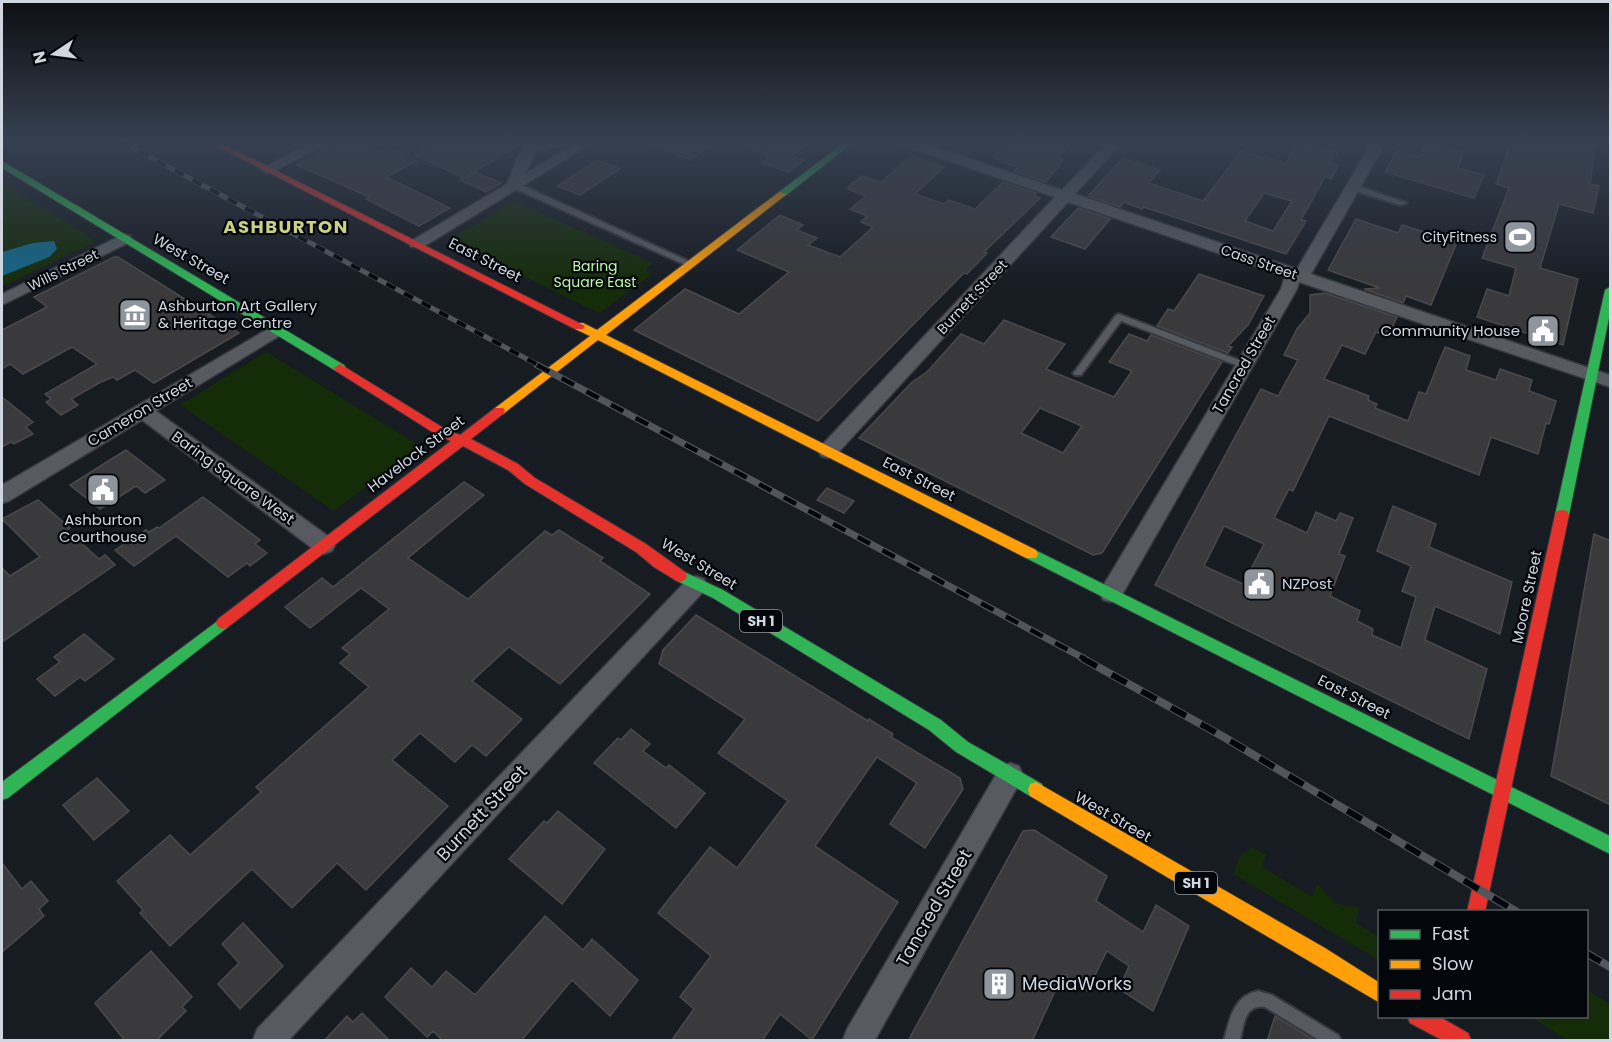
<svg xmlns="http://www.w3.org/2000/svg" width="1612" height="1042" font-family="Poppins,sans-serif">
<rect width="100%" height="100%" fill="#171c23"/>
<g fill="#152c09">
<path d="M2 183 96 241 2 287Z"/>
<path d="M514 201 653 263 647 268 646 271 652 274 599 313 449 240Z"/>
<path d="M266 352 420 446 334 511 180 405Z"/>
<path d="M1252 847 1266 855 1262 867 1312 897 1317 883 1335 903 1345 906 1360 907 1356 923 1379 937V960L1233 874 1240 856Z"/>
<path d="M1587 990 1610 1004V1040H1567L1531 1017 1586 1016Z"/>
</g>
<path fill="#156889" d="M54 241 57 249 49 257 2 276V252L33 243Z"/>
<g fill="#3a393c" stroke="#4b494b" stroke-width="1.5" fill-rule="evenodd">
<path d="M344 142H361L388 154 394 151 417 161 386 177 450 208 419 226 366 199 369 197 297 165Z"/>
<path d="M439 142H524L464 178 414 155Z"/>
<path d="M646 142H717L690 160Z"/>
<path d="M735 142H810L791 156 804 160 789 172 761 163 770 157Z"/>
<path d="M1009 142 1037 144 1039 142H1073L1057 159 1063 160 1046 182 1014 171 1018 167 992 158Z"/>
<path d="M1427 142 1464 152 1458 168 1484 175 1474 198 1385 172 1397 151 1419 157Z"/>
<path d="M1511 142H1596L1590 184 1599 186 1593 213 1559 204 1540 268 1578 279 1563 345 1477 317 1487 289 1509 296 1516 268 1482 258 1509 188 1496 184Z"/>
<path d="M1303 143 1338 152 1329 163 1338 166 1331 179 1325 177 1301 220 1306 221 1286 254 1144 207 1142 209 1124 202 1120 207 1088 196 1123 158 1160 170 1149 183 1203 201 1241 151 1286 163 1292 153ZM1264 193 1292 201 1273 231 1245 221Z"/>
<path d="M911 156 944 167 915 194 944 204 949 200 975 209 1003 182 1036 193 1033 195 1040 198 984 252 987 253 967 274 964 273 818 421 634 330 685 289 739 314 789 272 737 250 780 215 803 225 797 230 817 238 808 245 840 257 873 227 861 222 867 216 850 209 866 196 848 189 849 186 862 176 881 182Z"/>
<path d="M597 160 620 169 580 195 557 186Z"/>
<path d="M474 172 501 183 486 192 460 180Z"/>
<path d="M1078 208 1110 219 1085 249 1051 237Z"/>
<path d="M1356 219 1398 233 1402 225 1457 242 1431 305 1406 296 1403 303 1364 289 1380 288 1328 270Z"/>
<path d="M114 257H118L239 333 154 383 135 370 117 380 113 377 99 383 71 399 78 405 61 415 46 402 51 399 45 394 97 364 72 347 23 374 10 364 2 369V330L47 307 34 297Z"/>
<path d="M1199 274 1264 296 1248 325 1228 346 1232 347 1228 353 1157 326 1168 309 1174 311Z"/>
<path d="M1325 293 1397 317 1388 336 1376 332 1365 354 1342 345 1324 379 1369 396 1368 400 1377 404 1375 408 1408 421 1419 392 1426 394 1445 347 1470 356 1466 370 1496 380 1500 369 1532 380 1529 391 1556 401 1549 424 1546 423 1538 454 1491 437 1479 475 1329 416 1293 491 1289 489 1274 518 1307 533 1316 512 1336 521 1340 513 1353 518 1339 554 1345 556 1330 596 1360 611 1357 621 1373 629 1372 635 1401 648 1416 597 1402 591 1411 566 1377 551 1393 506 1436 524 1429 547 1512 582 1500 634 1435 606 1425 640 1487 669 1469 739 1155 585 1261 389 1278 396 1298 360 1284 355 1297 329 1310 313V295ZM1224 526 1264 544 1243 584 1204 566Z"/>
<path d="M1004 320 1065 344 1046 369 1114 397 1132 371 1109 362 1129 334 1147 341 1151 335 1222 362 1102 553 1093 555 859 438 912 382 927 372 961 334 984 344ZM1040 408 1082 426 1063 453 1021 433Z"/>
<path d="M2 397 33 422 26 427 33 434 14 444 11 442 2 447Z"/>
<path d="M126 450 165 480 145 493 136 486 100 509 70 485Z"/>
<path d="M464 482 484 495 408 558 468 599 545 531 552 535 559 530 603 558 600 561 650 594 560 684 509 647 472 681 522 719 486 756 472 745 455 762 420 733 392 760 448 806 366 890 337 863 292 908 252 869 170 946 140 913 143 910 117 881 170 835 190 855 261 792 256 787 369 687 340 663 350 654 342 648 389 609 361 588 310 628 285 607 322 578 333 587Z"/>
<path d="M827 488 854 501 844 513 817 500Z"/>
<path d="M203 497 260 540 255 544 267 553 250 566 247 563 228 577 176 536 134 566 115 550 146 530 149 532 157 527 159 528Z"/>
<path d="M38 500 70 528 67 530 99 559 105 555 115 565 2 642V568L10 576 40 557 2 519Z"/>
<path d="M1594 534 1611 541V805L1551 776Z"/>
<path d="M696 615 868 721 869 719 893 734 891 737 960 778 963 789 925 848 890 824 917 783 877 757 815 846 898 902 812 1040 780 1014 762 1041H671L694 1009 680 997 711 956 658 913 710 847 737 868 788 801 718 753 745 719 659 664 663 650Z"/>
<path d="M84 634 114 659 85 681 80 677 55 696 37 679 60 662 54 657Z"/>
<path d="M631 729 650 744 643 751 666 768 669 765 705 793 676 828 594 763 618 738 621 740Z"/>
<path d="M97 778 129 811 94 840 63 805Z"/>
<path d="M558 811 605 849 562 904 509 859 544 821 547 823Z"/>
<path d="M1034 830 1107 876 1096 901 1143 932 1156 905 1189 926 1153 1011 1119 989 1129 966 1107 951 1087 991 1063 974 1032 1041H908L1023 831Z"/>
<path d="M2 863 22 889 31 881 48 901 39 909 44 916 2 952Z"/>
<path d="M545 916 583 950 592 939 638 980 610 1016 572 980 521 1041H443L433 1031 427 1037 385 997 411 968 432 987 446 971 475 995Z"/>
<path d="M243 923 283 966 240 1009 218 984 239 963 222 944Z"/>
<path d="M151 951 192 997 182 1007 186 1011 156 1041H125L95 1003Z"/>
<path d="M362 1013 390 1041H324L347 1016 353 1022Z"/>
<path d="M1275 1016 1316 1041H1267Z"/>
</g>
<g fill="none" stroke-linecap="round" stroke-linejoin="round">
<g stroke="#35383e" stroke-width="4">
<g id="lane">
<path d="M511 183H517L695 264 694 266H688L511 187Z"/>
<path d="M1349 185H1355L1407 203 1400 205 1349 189Z"/>
<path d="M1119 314 1247 363 1249 365 1244 368 1241 367 1121 321 1081 375H1075L1073 373 1075 371 1116 315Z"/>
<path d="M1258 991 1272 995 1338 1035 1341 1040H1319L1265 1007C1244 1004 1244 1026 1240 1040H1224C1230 1019 1233 996 1258 991Z"/>
</g>
</g>
<g stroke="#35383e" stroke-width="3">
<g id="street">
<path d="M313 142H330L272 172 267 173 260 169Z"/>
<path d="M527 142 564 143 562 146 535 152 526 173 578 142H594L423 247H411L409 244 411 241 507 184 517 158Z"/>
<path d="M900 142H920L1062 190 1108 142H1122L1075 194 1297 269 1372 142H1386L1311 274 1610 375V387L1299 282 1297 289 1119 600 1111 602 1103 600 1100 593 1103 586 1281 289 1285 276 1068 202 835 456 828 458 821 456 818 451 821 446 1055 197 902 145Z"/>
<path d="M124 234 130 236 132 239 130 242 2 305V294Z"/>
<path d="M278 323 284 325 287 329 284 333 156 411 332 539 335 545 332 551 324 554 316 551 142 420 9 501 2 503V485Z"/>
<path d="M696 576 704 579 707 585 704 591 289 1040H253L257 1029 688 579Z"/>
<path d="M1010 763 1019 766 1023 775 1019 784 875 1040H843L847 1029 1001 766Z"/>
</g>
</g>
<g stroke="#35383e" stroke-width="2">
<g id="fast">
<path d="M845 142H854L785 196H779V192Z"/>
<path d="M2 161 344 365 346 368 340 372 336 371 2 168Z"/>
<path d="M1610 287V313L1569 515 1567 519H1557L1555 515 1605 290Z"/>
<path d="M1031 548 1610 836V854L1026 558 1024 554 1026 550Z"/>
<path d="M680 570 723 590 941 720 968 742 1042 784 1044 790 1042 796 1036 798 1030 796 956 752 929 730 713 598 675 580 673 576 675 572Z"/>
<path d="M223 617 228 619 230 623 228 627 8 798 2 800V782Z"/>
</g>
</g>
<g stroke="#35383e" stroke-width="2">
<g id="slow">
<path d="M779 192 787 194 606 335 1036 550 1038 554 1036 558H1026L598 340 503 414H495L493 411 495 408 590 336 575 329V323H583L597 330Z"/>
<path d="M1036 782 1325 948 1380 983V1003L1030 796 1028 790 1030 784Z"/>
</g>
</g>
<g stroke="#35383e" stroke-width="2">
<g id="jam">
<path d="M209 142H219L585 326 583 329H575Z"/>
<path d="M340 364 445 429 460 435 495 408H503L505 411 503 414 471 439 518 464 535 478 646 544 685 572 687 576 685 580 680 582 675 580 654 567 636 552 525 484 508 470 463 446 228 627 223 629 218 627 216 623 218 619 451 441 437 435 336 371 334 368Z"/>
<path d="M1562 510 1567 511 1569 515 1485 912H1467L1555 515 1557 511Z"/>
<path d="M1407 1016H1438L1468 1033 1471 1040H1442L1410 1023Z"/>
</g>
</g>
<use href="#lane" fill="#575b61" fill-rule="evenodd"/>
<use href="#street" fill="#575b61" fill-rule="evenodd"/>
<use href="#fast" fill="#30b455" fill-rule="evenodd"/>
<use href="#slow" fill="#ff9f0a" fill-rule="evenodd"/>
<use href="#jam" fill="#e5322d" fill-rule="evenodd"/>
<g stroke="#52565b" stroke-width="5">
<path id="rail-far2" d="M122 142 540 366"/>
</g>
<g stroke="#52565b" stroke-width="7">
<path id="rail-far1" d="M537 365 1085 659"/>
</g>
<g stroke="#52565b" stroke-width="8">
<g id="rail">
<path d="M1082 658 1222 736 1517 912"/>
<path d="M1586 953 1610 967"/>
</g>
</g>
<use href="#rail-far2" stroke="#03060b" stroke-width="4" stroke-dasharray="10" stroke-linecap="butt"/>
<use href="#rail-far1" stroke="#03060b" stroke-width="4.5" stroke-dasharray="14" stroke-linecap="butt"/>
<use href="#rail" stroke="#03060b" stroke-width="6" stroke-dasharray="17" stroke-linecap="butt"/>
</g>
<linearGradient id="sky" x2="0" y2="1"><stop stop-color="#0d0f13"/><stop offset="0.49" stop-color="#364050"/><stop offset="1" stop-color="#364050" stop-opacity="0"/></linearGradient>
<rect width="1612" height="288" fill="url(#sky)"/>
<defs>
<g id="stadium-square" transform="scale(1.725)"><rect x="-9" y="-9" width="18" height="18" rx="4" fill="#8f959d" stroke="#03060b"/><path d="M0-5a6.5 5 0 1 0 0 10a6.5 5 0 1 0 0-10ZM-3.5-1.8h7v3.6h-7Z" fill="#fff"/></g>
<g id="museum-square" transform="scale(1.725)"><rect x="-9" y="-9" width="18" height="18" rx="4" fill="#8f959d" stroke="#03060b"/><path d="M0-6L6-3V-2H-6V-3ZM-5-1h2V3h-2ZM-1-1h2V3h-2ZM3-1h2V3H3ZM-6 4H6V6H-6Z" fill="#fff"/></g>
<g id="civic-square" transform="scale(1.725)"><rect x="-9" y="-9" width="18" height="18" rx="4" fill="#8f959d" stroke="#03060b"/><path d="M-.6-6.5H3V-4.5H.6V-3L4-1V1h2V6H-6V1h2V-1L-.6-3ZM-1.2 2.5V6h2.4V2.5Z" fill="#fff"/></g>
<g id="building-square" transform="scale(1.725)"><rect x="-9" y="-9" width="18" height="18" rx="4" fill="#8f959d" stroke="#03060b"/><path d="M-4-6H4V6H1V3H-1V6H-4ZM-2.5-4.3h1.7v1.8h-1.7ZM.8-4.3h1.7v1.8H.8ZM-2.5-1h1.7V.8h-1.7ZM.8-1h1.7V.8H.8Z" fill="#fff"/></g>
</defs>
<g fill-rule="evenodd">
<use href="#stadium-square" x="1520" y="237"/>
<use href="#museum-square" x="135" y="315"/>
<use href="#civic-square" x="1543" y="331"/>
<use href="#civic-square" x="103" y="490"/>
<use href="#civic-square" x="1259" y="584"/>
<use href="#building-square" x="999" y="984"/>
</g>
<g text-anchor="middle" stroke-width="4.5" stroke-linejoin="round" paint-order="stroke">
<g font-size="14" fill="#cfd6df" stroke="#03060b" text-anchor="end">
<text x="1497" y="242">CityFitness</text>
</g>
<g font-size="14" fill="#cfd6df" stroke="#03060b">
<text transform="translate(1259 262) rotate(19)" y="5">Cass Street</text>
<text transform="translate(63 270) rotate(-26)" y="5">Wills Street</text>
<text transform="translate(972 297) rotate(-47)" y="5">Burnett Street</text>
</g>
<g font-size="14" fill="#bef8a4" stroke="#03060b">
<text x="595" y="271">Baring<tspan x="595" dy="16">Square East</tspan></text>
</g>
<g fill="#03060b" stroke="#92989f" stroke-width="1.5">
<rect x="740" y="610" width="42" height="22" rx="4.5"/>
<rect x="1175" y="872" width="42" height="22" rx="4.5"/>
</g>
<g font-size="14" font-weight="bold" fill="#cfd6df">
<text x="761" y="626">SH 1</text>
<text x="1196" y="888">SH 1</text>
</g>
<g font-size="15" fill="#cfd6df" stroke="#03060b">
<text transform="translate(191 259) rotate(30)" y="5">West Street</text>
<text transform="translate(485 260) rotate(27)" y="5">East Street</text>
<text transform="translate(1244 365) rotate(-60)" y="5">Tancred Street</text>
<text transform="translate(140 412) rotate(-31)" y="5">Cameron Street</text>
<text transform="translate(416 454) rotate(-37)" y="5">Havelock Street</text>
<text transform="translate(233 478) rotate(36)" y="5">Baring Square West</text>
<text transform="translate(919 479) rotate(27)" y="5">East Street</text>
<text transform="translate(699 564) rotate(31)" y="5">West Street</text>
<text transform="translate(1527 597) rotate(-78)" y="5">Moore Street</text>
<text transform="translate(1354 697) rotate(27)" y="5">East Street</text>
<text transform="translate(1113 817) rotate(30)" y="5">West Street</text>
</g>
<g font-size="15" fill="#cfd6df" stroke="#03060b" text-anchor="start">
<text x="158" y="311">Ashburton Art Gallery<tspan x="158" dy="17">&amp; Heritage Centre</tspan></text>
<text x="1520" y="336" text-anchor="end">Community House</text>
<text x="103" y="525" text-anchor="middle">Ashburton<tspan x="103" dy="17">Courthouse</tspan></text>
<text x="1282" y="589">NZPost</text>
</g>
<g font-size="18" font-weight="bold" letter-spacing="1.5" fill="#cad184" stroke="#03060b">
<text x="286" y="233">ASHBURTON</text>
</g>
<g font-size="18" fill="#cfd6df" stroke="#03060b">
<text transform="translate(482 813) rotate(-47)" y="6">Burnett Street</text>
<text transform="translate(934 908) rotate(-60)" y="6">Tancred Street</text>
</g>
<g font-size="18" fill="#cfd6df" stroke="#03060b" text-anchor="start">
<text x="1022" y="990">MediaWorks</text>
</g>
</g>
<rect width="1612" height="1042" fill="none" stroke="#cfd6df" stroke-width="6"/>
<rect x="1378" y="910" width="210" height="108" fill="#03060b" stroke="#555960" stroke-width="1.5"/>
<rect x="1390" y="930" width="30" height="9" fill="#30b455" stroke="#555960" stroke-width="1.5"/>
<text x="1432" y="940" font-size="18" fill="#cfd6df">Fast</text>
<rect x="1390" y="960" width="30" height="9" fill="#ff9f0a" stroke="#555960" stroke-width="1.5"/>
<text x="1432" y="970" font-size="18" fill="#cfd6df">Slow</text>
<rect x="1390" y="990" width="30" height="9" fill="#e5322d" stroke="#555960" stroke-width="1.5"/>
<text x="1432" y="1000" font-size="18" fill="#cfd6df">Jam</text>
<g transform="translate(54 54) rotate(257)" stroke="#03060b" stroke-width="4.5" paint-order="stroke">
<path d="M0-4.5L10 22L0 15L-10 22Z" fill="#cfd6df"/>
<text y="-9" font-size="16" font-weight="bold" text-anchor="middle" fill="#cfd6df">N</text>
</g>
</svg>
